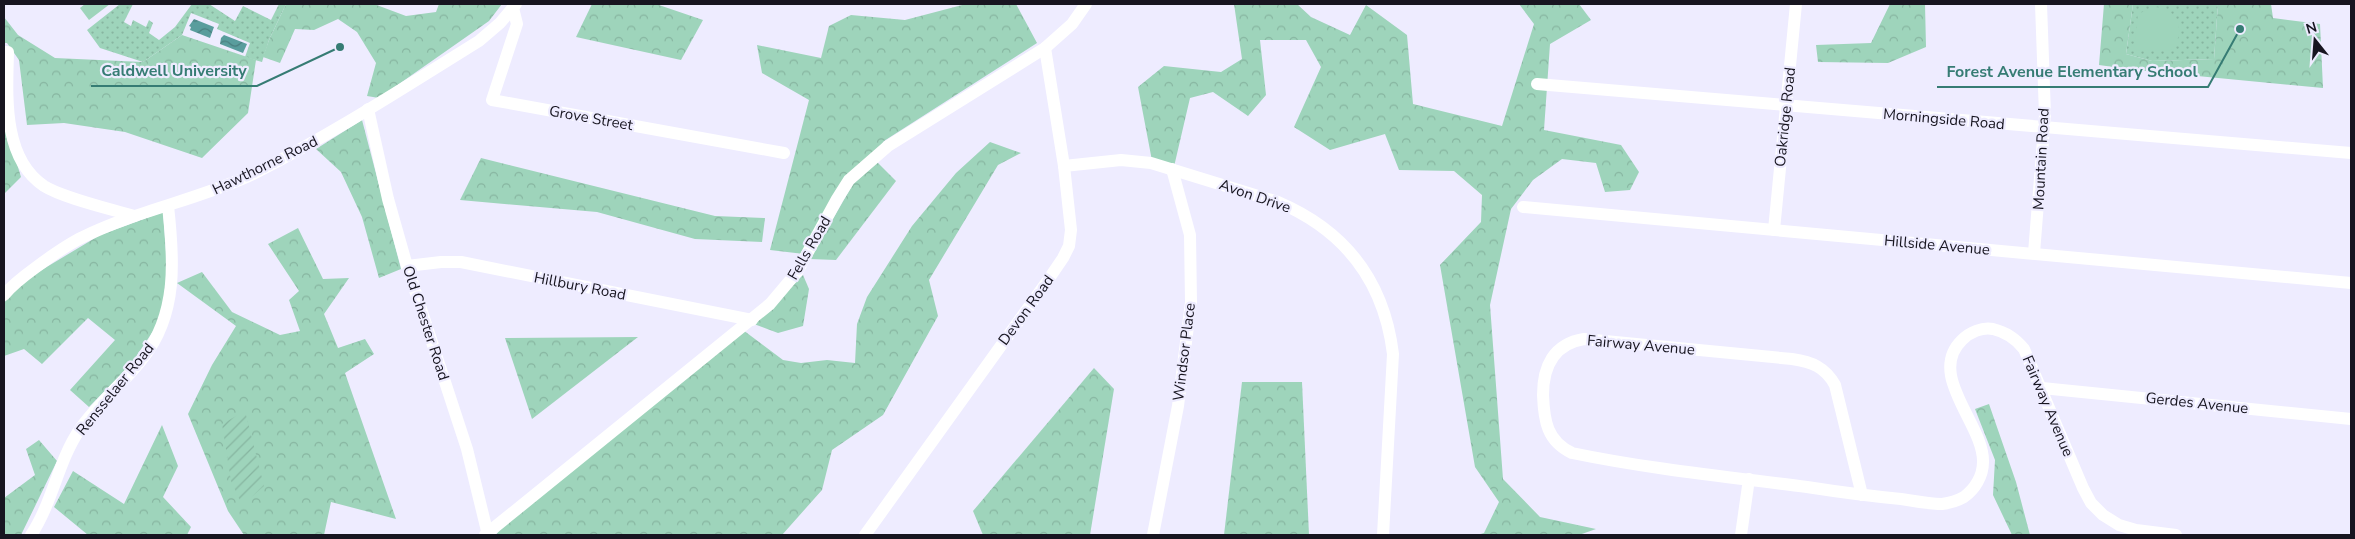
<svg xmlns="http://www.w3.org/2000/svg" width="2355" height="539" font-family="'Nunito Sans',sans-serif">
<defs>
<pattern id="grass-dots" width="8" height="8" patternUnits="userSpaceOnUse" patternTransform="scale(1.25)"><rect width="8" height="8" fill="#9ed4bb"/><path d="M2 2h.1M6 6h.1" fill="none" stroke="#87b5a0" stroke-width="1.8" stroke-linecap="round"/></pattern>
<pattern id="forest-crowns" width="20" height="18" patternUnits="userSpaceOnUse" patternTransform="scale(1.25)"><rect width="20" height="18" fill="#9ed4bb"/><path d="M2 6a3 3 0 1 1 6 0M12 15a3 3 0 1 1 6 0" fill="none" stroke="#87b5a0"/></pattern>
<pattern id="garden-furrows" width="10" height="10" patternUnits="userSpaceOnUse" patternTransform="scale(1.25)"><rect width="10" height="10" fill="#9ed4bb"/><path d="M-1 1l2-2M0 10L10 0M9 11l2-2" fill="none" stroke="#87b5a0"/></pattern>
<pattern id="water-waves" width="16" height="10" patternUnits="userSpaceOnUse" patternTransform="scale(1.25)"><rect width="16" height="10" fill="#599d9d"/><path d="M0 5q4-4 8 0t8 0" fill="none" stroke="#497f80"/></pattern>
</defs>
<rect width="100%" height="100%" fill="#eeecff"/>
<g fill="url(#grass-dots)">
<path d="M120 4H133L124 22 131 26 133 20 146 27 149 20 153 23 149 33 159 40 175 27 192 4H209L235 21 243 6 271 20 279 4H286L269 40 262 62 245 57 250 43 217 29 219 24 191 13 182 35 143 62 100 48 87 30Z"/>
<path d="M2133 4H2218L2214 59 2152 61 2126 54Z"/>
</g>
<g fill="url(#forest-crowns)">
<path d="M286 4H374L406 16 436 12 439 4H502L489 21 379 98 367 96 376 63 357 32 338 19 314 30 295 29 280 63 263 57 269 40Z"/>
<path d="M592 4H656L703 20 681 60 576 37Z"/>
<path d="M966 4H1016L1037 43 884 141 804 254 770 250 809 100 762 73 757 45 821 58 829 26 851 15 905 20Z"/>
<path d="M1234 4H1297L1311 17 1350 35 1366 5 1407 35 1413 104 1502 126 1534 24 1519 4H1579L1591 20 1550 44 1544 130 1621 145 1639 172 1630 190 1605 192 1596 163 1562 159 1533 180 1511 209 1490 305 1503 479 1540 517 1596 529 1579 535H1477L1484 533 1499 502 1475 467 1440 265 1481 222 1482 195 1454 171 1399 170 1385 134 1330 150 1294 127 1321 67 1306 40H1260L1266 95 1248 116 1213 92 1190 98 1173 171 1153 166 1138 87 1164 66 1221 72 1242 59Z"/>
<path d="M1890 4H1925L1926 47 1888 63 1818 62 1816 45 1871 43Z"/>
<path d="M2104 4H2133L2126 54 2152 61 2214 59 2218 4H2271L2273 18 2320 24 2323 88 2135 70 2099 65Z"/>
<path d="M4 17 18 35 55 58 143 62 182 35 256 60 248 113 202 158 125 132 64 123 27 125 19 60 7 43H4Z"/>
<path d="M362 120 401 269 379 278 362 217 341 172 316 149Z"/>
<path d="M4 121 21 177 4 194Z"/>
<path d="M990 142 1021 153 998 165 929 280 938 316 883 415 832 450 822 490 782 535H496L504 523 743 330 783 360 801 363 827 360 855 363 857 324 867 297 912 226 956 173Z"/>
<path d="M481 158 715 216 765 218 762 242 695 239 597 212 460 200Z"/>
<path d="M877 162 896 181 836 260 810 259 853 184Z"/>
<path d="M163 212 168 278 162 318 131 364 89 407 70 390 115 340 88 318 42 364 24 349 4 356V303L20 283 100 235Z"/>
<path d="M298 228 323 279 349 278 324 314 338 348 365 339 374 354 345 373 396 519 331 502 324 535H244L228 511 188 414 212 365 236 326 177 283 202 272 232 312 280 335 300 331 289 300 299 291 268 244Z"/>
<path d="M803 275 809 289 803 326 778 333 754 324Z"/>
<path d="M638 337 532 419 505 338Z"/>
<path d="M1094 368 1114 389 1090 535H983L973 511Z"/>
<path d="M1242 382H1302L1309 535H1224Z"/>
<path d="M1989 404 2016 482 2030 535H2012L1993 495 1995 460 1975 409Z"/>
<path d="M162 425 178 466 163 497 191 527 187 535H88L54 507 73 471 124 504Z"/>
<path d="M39 440 57 461 21 535H4V498L35 475 26 449Z"/>
</g>
<path fill="url(#garden-furrows)" d="M245 411 264 486 242 505 231 481 222 424Z"/>
<g fill="#9ed4bb">
<path d="M85 4H110L89 20 80 8Z"/>
<path d="M2153 7C2177 7 2188 32 2171 50L2137 51 2134 47 2138 14Z"/>
</g>
<g fill="url(#water-waves)">
<path d="M194 19 214 27 210 38 190 30 191 27 189 26Z"/>
<path d="M224 35 247 44 243 53 220 44 221 38Z"/>
</g>
<g fill="none" stroke-linecap="round" stroke-linejoin="round">
<g stroke="#fff" stroke-width="12">
<path d="M513 8 517 24 492 100 784 153"/>
<path d="M4 52H8C7 95 2 158 44 186 63 198 111 209 134 216"/>
<path d="M1537 84 2351 153"/>
<path d="M368 109 388 199 407 266 467 449 488 535"/>
<path d="M1064 166 1121 160 1151 163 1278 202C1346 231 1384 281 1393 354L1383 535"/>
<path d="M1523 207 2351 283"/>
<path d="M1774 230 1796 4"/>
<path d="M2034 253 2045 115 2041 4"/>
<path d="M407 266 441 262H461L752 320"/>
<path d="M4 295C13 284 24 276 35 268 50 257 66 245 83 237 138 210 198 200 253 174 331 135 405 87 479 41L500 23 516 4"/>
<path d="M2042 388 2351 419"/>
<path d="M1862 495 1835 385C1825 367 1812 362 1792 359L1584 339C1553 344 1543 367 1543 395 1544 421 1547 441 1572 453 1649 469 1729 477 1807 487 1839 492 1870 496 1901 499 1914 501 1929 504 1942 504 1950 503 1957 501 1964 497 1975 489 1983 476 1983 462 1984 424 1926 375 1962 340 1970 332 1982 327 1993 329 2006 332 2016 339 2024 349L2083 488 2091 503 2103 515 2119 525 2136 530 2176 535"/>
<path d="M31 535C53 502 58 461 80 429 98 403 124 383 143 358 178 314 174 259 168 206"/>
<path d="M485 535 770 304 797 272 837 199 849 180 888 146 1045 48 1072 24 1086 4"/>
<path d="M865 535 1046 283 1063 258 1069 246 1071 230 1064 166 1045 48"/>
<path d="M1153 535 1178 406 1191 302 1190 235 1172 169"/>
<path d="M1741 535 1749 479"/>
</g>
</g>
<g text-anchor="middle" stroke-width="4.5" stroke-linejoin="round" paint-order="stroke">
<g font-size="15" fill="#171520" stroke="#eeecff">
<text transform="translate(1785 117) rotate(-84)" y="5">Oakridge Road</text>
<text transform="translate(591 118) rotate(10)" y="5">Grove Street</text>
<text transform="translate(1944 119) rotate(5)" y="5">Morningside Road</text>
<text transform="translate(2041 159) rotate(-87)" y="5">Mountain Road</text>
<text transform="translate(265 165) rotate(-26)" y="5">Hawthorne Road</text>
<text transform="translate(1255 196) rotate(19)" y="5">Avon Drive</text>
<text transform="translate(1937 245) rotate(5)" y="5">Hillside Avenue</text>
<text transform="translate(809 248) rotate(-60)" y="5">Fells Road</text>
<text transform="translate(580 286) rotate(11)" y="5">Hillbury Road</text>
<text transform="translate(1026 310) rotate(-54)" y="5">Devon Road</text>
<text transform="translate(426 323) rotate(72)" y="5">Old Chester Road</text>
<text transform="translate(1641 345) rotate(5)" y="5">Fairway Avenue</text>
<text transform="translate(1184 352) rotate(-83)" y="5">Windsor Place</text>
<text transform="translate(115 389) rotate(-51)" y="5">Rensselaer Road</text>
<text transform="translate(2197 403) rotate(6)" y="5">Gerdes Avenue</text>
<text transform="translate(2048 406) rotate(67)" y="5">Fairway Avenue</text>
</g>
</g>
<path fill="none" stroke="#367c74" stroke-width="2" d="M340 47L257 86H91M2240 29L2208 87H1937"/>
<g fill="#367c74" stroke="#eeecff" stroke-width="2">
<circle cx="340" cy="47" r="5"/>
<circle cx="2240" cy="29" r="5"/>
</g>
<g font-size="16" text-anchor="middle" font-weight="bold" fill="#367c74" stroke="#eeecff" stroke-width="4.5" stroke-linejoin="round" paint-order="stroke">
<text x="174" y="76">Caldwell University</text>
<text x="2072" y="77">Forest Avenue Elementary School</text>
</g>
<rect width="2355" height="539" fill="none" stroke="#171520" stroke-width="10"/>
<g transform="translate(2315 40) rotate(343)" stroke="#eeecff" stroke-width="4" paint-order="stroke">
<path d="M0-4L9 19L0 12L-9 19Z" fill="#171520"/>
<text y="-8" font-size="14" font-weight="bold" text-anchor="middle" fill="#171520">N</text>
</g>
</svg>
